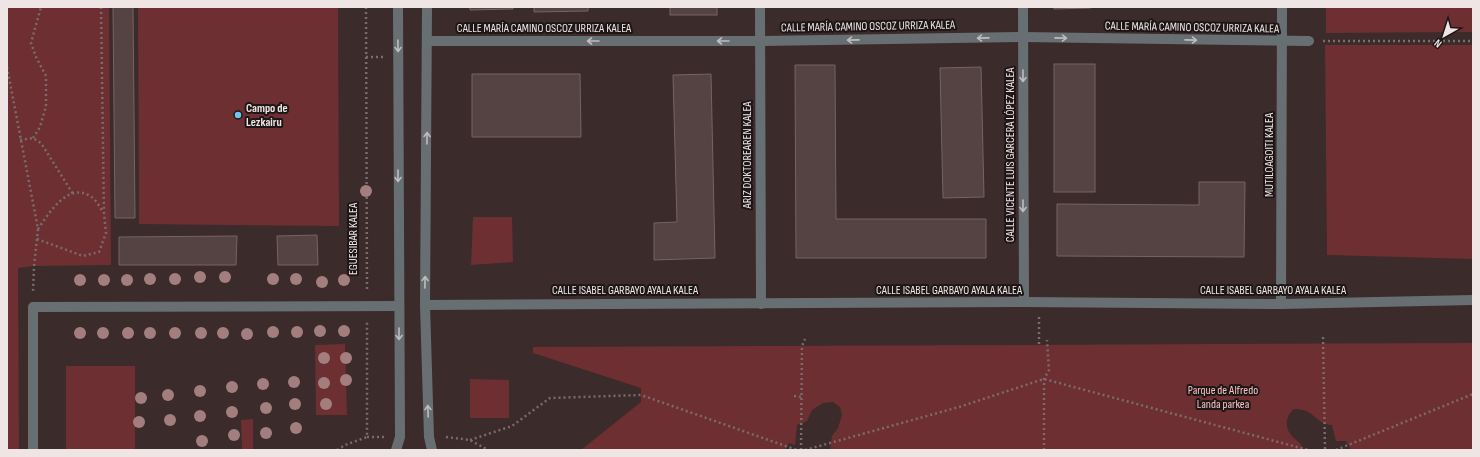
<svg xmlns="http://www.w3.org/2000/svg" width="1480" height="457" font-family="'Sofia Sans Condensed',sans-serif">
<rect width="100%" height="100%" fill="#3b2b2b"/>
<g fill="#6e2f32">
<path d="M7 7H109L111 265 34 266 18 268 19 450H7Z"/>
<path d="M138 7H338L339 226 139 224Z"/>
<path d="M1326 7H1473V32L1326 33Z"/>
<path d="M1325 45H1473V259L1327 255Z"/>
<path d="M473 217H512L513 262 471 265Z"/>
<path d="M1473 343V450H1351L1346 441H1336L1332 425C1315 424 1314 408 1294 409 1285 417 1284 428 1293 437 1298 442 1302 443 1303 450H830L832 436 838 428 842 415 840 407 833 402 823 403 812 410 807 421 797 425 795 445 789 443 785 450H581L641 402V388L533 353V347Z"/>
<path d="M345 344 347 415H316L315 345Z"/>
<rect x="66" y="366" width="69" height="84"/>
<path d="M470 379 509 380V418H470Z"/>
<path d="M253 419V450H242L241 420Z"/>
</g>
<g fill="#544342" stroke="#766463">
<path d="M113 7H133L135 218H115Z"/>
<path d="M470 7H513V9L470 10Z"/>
<path d="M534 7H588V11L534 12Z"/>
<rect x="670" y="7" width="47" height="8"/>
<path d="M1054 7H1091V8L1054 9Z"/>
<rect x="1054" y="64" width="41" height="128"/>
<path d="M795 65H835L836 219H986V258H796Z"/>
<path d="M981 67 984 197 943 198 940 68Z"/>
<path d="M472 74H580L581 137H472Z"/>
<path d="M711 74 715 258 654 260V223L677 222 673 75Z"/>
<path d="M1199 182H1245L1244 257 1057 256V204L1199 205Z"/>
<path d="M317 235 318 265H278L277 236Z"/>
<path d="M237 236 236 265H119V237Z"/>
</g>
<g fill="none" stroke-linecap="round" stroke-linejoin="round">
<g stroke="#7a6c6c" stroke-width="2.5" stroke-dasharray="2 3" stroke-linecap="butt">
<path d="M366 7 367 290"/>
<path d="M1323 41H1473"/>
<path d="M366 57H383"/>
<path d="M7 67 38 229 34 266 33 292"/>
<path d="M33 138 40 127 46 106V76L36 57 31 43 41 7"/>
<path d="M20 140 33 138 41 143 73 194"/>
<path d="M38 229C49 213 68 182 90 196 96 199 100 208 104 213"/>
<path d="M37 239 83 256 99 252 106 233 104 213 101 7"/>
<path d="M1039 317V345"/>
<path d="M1323 337 1325 450"/>
<path d="M794 396 802 397"/>
<path d="M367 437H385"/>
<path d="M446 437 470 440 488 450"/>
<path d="M470 440 512 426 550 398 641 395 797 450"/>
<path d="M337 450 345 445 367 437V321"/>
<path d="M801 450 802 346 805 339"/>
<path d="M805 450 959 407 1044 379 1308 450"/>
<path d="M1044 450V379L1049 370 1047 340"/>
<path d="M1336 450 1473 394"/>
</g>
<g stroke="#686f73" stroke-width="10">
<path d="M427 7 425 305 429 437 432 450"/>
<path d="M760 7 761 304"/>
<path d="M1023 7 1024 302"/>
<path d="M427 41H759L1022 37 1309 41"/>
<path d="M1281 304 1282 7"/>
<path d="M425 305 1024 302 1281 304 1473 300"/>
<path d="M33 450V307L399 306"/>
<path d="M396 450 400 437 398 7"/>
</g>
</g>
<g fill="#a27e7e">
<circle cx="366" cy="191" r="6"/>
<circle cx="200" cy="277" r="6"/>
<circle cx="225" cy="277" r="6"/>
<circle cx="150" cy="279" r="6"/>
<circle cx="175" cy="279" r="6"/>
<circle cx="273" cy="279" r="6"/>
<circle cx="296" cy="279" r="6"/>
<circle cx="80" cy="280" r="6"/>
<circle cx="104" cy="280" r="6"/>
<circle cx="127" cy="280" r="6"/>
<circle cx="344" cy="280" r="6"/>
<circle cx="322" cy="282" r="6"/>
<circle cx="320" cy="331" r="6"/>
<circle cx="344" cy="331" r="6"/>
<circle cx="273" cy="332" r="6"/>
<circle cx="297" cy="332" r="6"/>
<circle cx="80" cy="333" r="6"/>
<circle cx="103" cy="333" r="6"/>
<circle cx="128" cy="333" r="6"/>
<circle cx="150" cy="333" r="6"/>
<circle cx="175" cy="333" r="6"/>
<circle cx="201" cy="333" r="6"/>
<circle cx="223" cy="333" r="6"/>
<circle cx="247" cy="334" r="6"/>
<circle cx="324" cy="358" r="6"/>
<circle cx="346" cy="358" r="6"/>
<circle cx="346" cy="380" r="6"/>
<circle cx="294" cy="382" r="6"/>
<circle cx="324" cy="383" r="6"/>
<circle cx="263" cy="384" r="6"/>
<circle cx="232" cy="387" r="6"/>
<circle cx="200" cy="391" r="6"/>
<circle cx="168" cy="395" r="6"/>
<circle cx="141" cy="398" r="6"/>
<circle cx="295" cy="404" r="6"/>
<circle cx="326" cy="404" r="6"/>
<circle cx="266" cy="408" r="6"/>
<circle cx="232" cy="412" r="6"/>
<circle cx="200" cy="416" r="6"/>
<circle cx="170" cy="420" r="6"/>
<circle cx="139" cy="422" r="6"/>
<circle cx="296" cy="428" r="6"/>
<circle cx="266" cy="433" r="6"/>
<circle cx="234" cy="435" r="6"/>
<circle cx="202" cy="441" r="6"/>
</g>
<defs><path id="oneway-shaft" d="M-6 0H5M1.5-3L5.5 0L1.5 3" fill="none" stroke-width="1.6" stroke-linecap="round" stroke-linejoin="round"/></defs>
<g stroke="#c0bcbd">
<use href="#oneway-shaft" transform="translate(983 38) rotate(179)"/>
<use href="#oneway-shaft" transform="translate(1061 38) rotate(1)"/>
<use href="#oneway-shaft" transform="translate(853 40) rotate(179)"/>
<use href="#oneway-shaft" transform="translate(1191 40) rotate(1)"/>
<use href="#oneway-shaft" transform="translate(593 41) rotate(180)"/>
<use href="#oneway-shaft" transform="translate(723 41) rotate(180)"/>
<use href="#oneway-shaft" transform="translate(398 46) rotate(89)"/>
<use href="#oneway-shaft" transform="translate(1023 76) rotate(90)"/>
<use href="#oneway-shaft" transform="translate(427 138) rotate(-89)"/>
<use href="#oneway-shaft" transform="translate(398 176) rotate(90)"/>
<use href="#oneway-shaft" transform="translate(1023 206) rotate(90)"/>
<use href="#oneway-shaft" transform="translate(425 282) rotate(-89)"/>
<use href="#oneway-shaft" transform="translate(399 334) rotate(90)"/>
<use href="#oneway-shaft" transform="translate(428 411) rotate(-92)"/>
</g>
<circle fill="#70c2f4" stroke="#1d1616" stroke-width="1.5" cx="238" cy="115" r="4"/>
<g text-anchor="middle" stroke-width="4" stroke-linejoin="round" paint-order="stroke">
<g font-size="12" fill="#f0e5e5" stroke="#1d1616">
<text transform="translate(868 26) rotate(-1)" y="4">CALLE MARÍA CAMINO OSCOZ URRIZA KALEA</text>
<text transform="translate(1192 27) rotate(1)" y="4">CALLE MARÍA CAMINO OSCOZ URRIZA KALEA</text>
<text x="544" y="32">CALLE MARÍA CAMINO OSCOZ URRIZA KALEA</text>
<text transform="translate(747 155) rotate(-90)" y="4">ARIZ DOKTOREAREN KALEA</text>
<text transform="translate(1010 155) rotate(-90)" y="4">CALLE VICENTE LUIS GARCERA LÓPEZ KALEA</text>
<text transform="translate(1269 155) rotate(-90)" y="4">MUTILOAGOITI KALEA</text>
<text transform="translate(353 239) rotate(-90)" y="4">EGUESIBAR KALEA</text>
<text x="625" y="294">CALLE ISABEL GARBAYO AYALA KALEA</text>
<text x="949" y="294">CALLE ISABEL GARBAYO AYALA KALEA</text>
<text x="1273" y="294">CALLE ISABEL GARBAYO AYALA KALEA</text>
</g>
<g font-size="12" font-weight="bold" fill="#f0e5e5" stroke="#1d1616" text-anchor="start">
<text x="246" y="112">Campo de<tspan x="246" dy="14">Lezkairu</tspan></text>
</g>
<g font-size="12" fill="#f7c2c1" stroke="#1d1616">
<text x="1223" y="394">Parque de Alfredo<tspan x="1223" dy="14">Landa parkea</tspan></text>
</g>
</g>
<rect width="1480" height="457" fill="none" stroke="#f0e5e5" stroke-width="16"/>
<g transform="translate(1444 36) rotate(219)" stroke="#1d1616" stroke-width="3" paint-order="stroke">
<path d="M0-3L7 15L0 10L-7 15Z" fill="#f0e5e5"/>
<text y="-6" font-size="11" font-weight="bold" text-anchor="middle" fill="#f0e5e5">N</text>
</g>
</svg>
